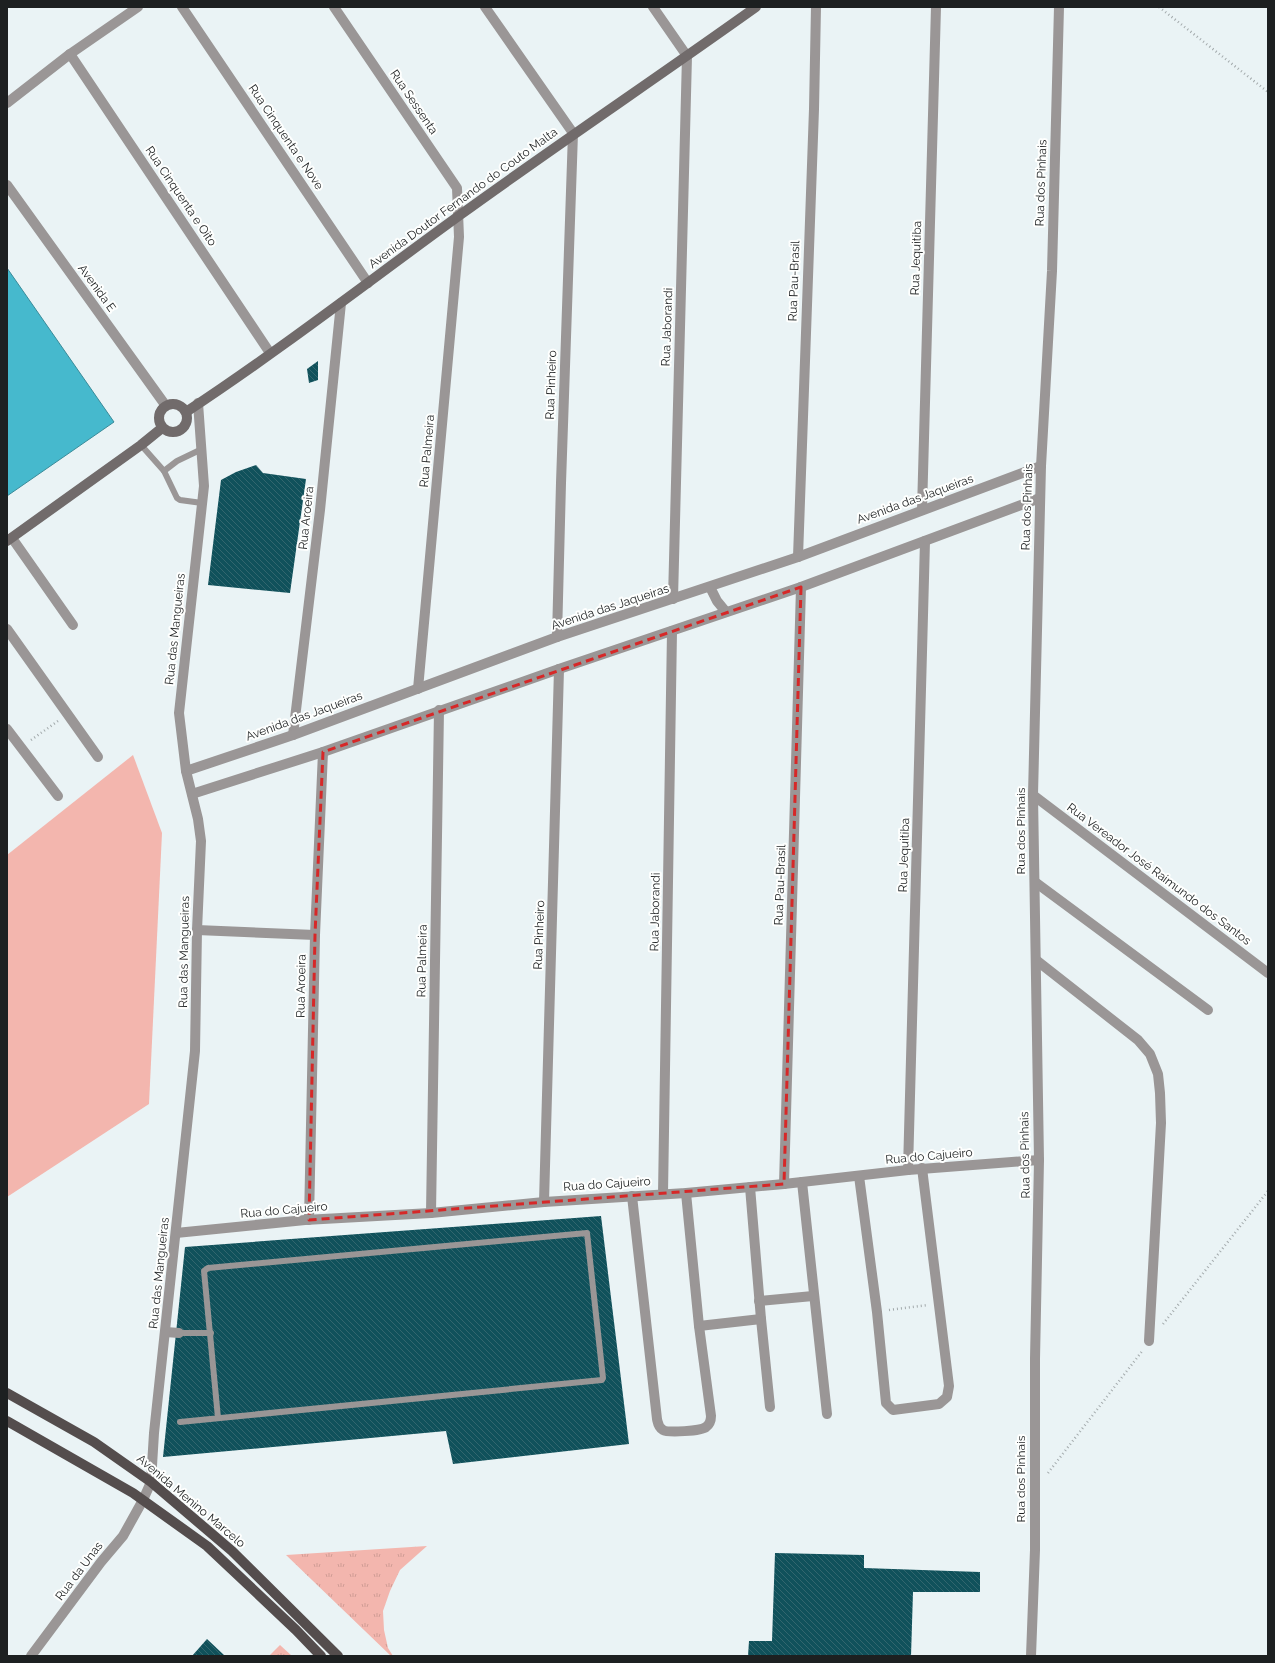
<svg xmlns="http://www.w3.org/2000/svg" width="1275" height="1663" font-family="Raleway,sans-serif">
<defs>
<pattern id="grass-tufts" width="24" height="20" patternUnits="userSpaceOnUse"><rect width="24" height="20" fill="#f3b6ae"/><path d="M3 7l-1-3M5 7V3M7 7l1-3M15 17l-1-3M17 17v-4M19 17l1-3" fill="none" stroke="#d09c95"/></pattern>
<pattern id="building-back-hatch" width="6" height="6" patternUnits="userSpaceOnUse"><rect width="6" height="6" fill="#10515b"/><path d="M-1 5l2 2M0 0l6 6M5-1l2 2" fill="none" stroke="#32666e"/></pattern>
</defs>
<rect width="100%" height="100%" fill="#eaf3f5"/>
<g fill="url(#grass-tufts)">
<path d="M427 1546 400 1570 390 1591 383 1611 384 1630 388 1648 393 1656H391L286 1555Z"/>
<path d="M280 1645 292 1656H269Z"/>
</g>
<path fill="#f3b6ae" d="M133 755 162 833 149 1104 7 1197V855Z"/>
<path fill="#46b9cd" stroke="#3a8b99" d="M7 268 114 422 7 496Z"/>
<g fill="url(#building-back-hatch)">
<path d="M318 361V380L309 383 307 369Z"/>
<path d="M256 465 263 473 306 479 290 593 208 585 221 480 236 472Z"/>
<path d="M601 1216 629 1444 453 1464 446 1431 163 1457 185 1247Z"/>
<path d="M775 1553 864 1555V1568L980 1572V1592H913L911 1656H748L749 1641H772Z"/>
<path d="M207 1639 225 1656H192Z"/>
</g>
<g fill="none" stroke-linecap="round" stroke-linejoin="round">
<g stroke="#a3aaac" stroke-width="2.5" stroke-dasharray="1 3" stroke-linecap="butt">
<path d="M1159 7 1268 92"/>
<path d="M31 740 58 721"/>
<path d="M889 1310 928 1305"/>
<path d="M1163 1324 1268 1191"/>
<path d="M1048 1473 1143 1350"/>
</g>
<g stroke="#9a9696" stroke-width="6">
<path d="M141 445 164 471"/>
<path d="M202 503 180 500 177 498 164 471 177 461 202 449"/>
<path d="M179 1333H211"/>
<path d="M180 1422 602 1380 603 1378 587 1233 208 1268 204 1271 218 1418"/>
</g>
<g stroke="#9a9696" stroke-width="10">
<path d="M182 7 368 283"/>
<path d="M334 7 457 188 459 237 418 689"/>
<path d="M485 7 573 133 561 483 557 637"/>
<path d="M653 7 687 56 673 599"/>
<path d="M70 54 270 353"/>
<path d="M7 103 70 54 138 7"/>
<path d="M7 185 166 406"/>
<path d="M922 510 936 7"/>
<path d="M12 538 73 625"/>
<path d="M798 557 814 109 816 7"/>
<path d="M710 587 717 601 726 612"/>
<path d="M7 629 98 757"/>
<path d="M7 729 58 796"/>
<path d="M293 735 320 510 341 303"/>
<path d="M186 771 293 735 557 637 798 557 1041 466"/>
<path d="M192 794 323 752 559 669 801 587 1040 498"/>
<path d="M1033 795 1268 973"/>
<path d="M1035 882 1208 1010"/>
<path d="M197 930 315 935"/>
<path d="M1036 960 1138 1040 1150 1054 1158 1074 1160 1093 1161 1123 1149 1341"/>
<path d="M908 1170 925 541"/>
<path d="M859 1176 877 1312 886 1403 893 1410 939 1404 947 1397 949 1386 922 1168"/>
<path d="M802 1182 827 1414"/>
<path d="M784 1184 801 587"/>
<path d="M750 1187 761 1319 770 1407"/>
<path d="M663 1194 672 631"/>
<path d="M632 1196 657 1419C658 1423 658 1427 663 1430 668 1433 701 1431 706 1427 710 1424 711 1420 711 1416L699 1326 686 1193"/>
<path d="M544 1202 559 669"/>
<path d="M431 1213 439 710"/>
<path d="M309 1220 315 935 323 752"/>
<path d="M176 1233 305 1220 431 1213 544 1202 686 1193 784 1184 908 1170 1039 1160"/>
<path d="M759 1301 813 1296"/>
<path d="M699 1326 761 1319"/>
<path d="M166 1332 179 1333"/>
<path d="M31 1656 101 1562 123 1536 143 1500 151 1482 154 1433 195 1051 197 930 201 841 198 819 186 771 179 713 204 486 198 403"/>
<path d="M1031 1656 1035 1550V1359L1039 1160 1033 795 1041 466 1052 271 1059 7"/>
</g>
<g stroke="#716b6b" stroke-width="10">
<circle cx="173" cy="418" r="14"/>
<path d="M186 412C280 350 369 281 460 215 558 144 658 77 756 7"/>
<path d="M7 541 141 445 162 428"/>
</g>
<g stroke="#544d4d" stroke-width="10">
<path d="M7 1393 94 1442 151 1482 232 1551 338 1656"/>
<path d="M7 1421 133 1493 207 1546 296 1630 321 1656"/>
</g>
</g>
<path fill="none" stroke="#d62828" stroke-width="3" stroke-dasharray="8 5" stroke-linejoin="round" d="M801 587 784 1184 309 1220 315 935 323 752Z"/>
<g text-anchor="middle" stroke-width="4" stroke-linejoin="round" paint-order="stroke">
<g font-size="12" fill="#1d2021" stroke="#fefffe">
<text transform="translate(414 102) rotate(56)" y="4">Rua Sessenta</text>
<text transform="translate(286 137) rotate(56)" y="4">Rua Cinquenta e Nove</text>
<text transform="translate(1041 183) rotate(-88)" y="4">Rua dos Pinhais</text>
<text transform="translate(181 196) rotate(56)" y="4">Rua Cinquenta e Oito</text>
<text transform="translate(463 198) rotate(-36)" y="4">Avenida Doutor Fernando do Couto Malta</text>
<text transform="translate(916 258) rotate(-88)" y="4">Rua Jequitiba</text>
<text transform="translate(794 281) rotate(-88)" y="4">Rua Pau-Brasil</text>
<text transform="translate(97 288) rotate(54)" y="4">Avenida E</text>
<text transform="translate(667 327) rotate(-88)" y="4">Rua Jaborandi</text>
<text transform="translate(551 385) rotate(-88)" y="4">Rua Pinheiro</text>
<text transform="translate(427 451) rotate(-85)" y="4">Rua Palmeira</text>
<text transform="translate(915 499) rotate(-20)" y="4">Avenida das Jaqueiras</text>
<text transform="translate(1027 507) rotate(-88)" y="4">Rua dos Pinhais</text>
<text transform="translate(306 518) rotate(-84)" y="4">Rua Aroeira</text>
<text transform="translate(610 607) rotate(-18)" y="4">Avenida das Jaqueiras</text>
<text transform="translate(175 629) rotate(-84)" y="4">Rua das Mangueiras</text>
<text transform="translate(304 716) rotate(-20)" y="4">Avenida das Jaqueiras</text>
<text transform="translate(1021 831) rotate(-90)" y="4">Rua dos Pinhais</text>
<text transform="translate(904 855) rotate(-88)" y="4">Rua Jequitiba</text>
<text transform="translate(1159 874) rotate(37)" y="4">Rua Vereador José Raimundo dos Santos</text>
<text transform="translate(780 885) rotate(-88)" y="4">Rua Pau-Brasil</text>
<text transform="translate(655 912) rotate(-89)" y="4">Rua Jaborandi</text>
<text transform="translate(539 935) rotate(-88)" y="4">Rua Pinheiro</text>
<text transform="translate(184 952) rotate(-89)" y="4">Rua das Mangueiras</text>
<text transform="translate(422 961) rotate(-89)" y="4">Rua Palmeira</text>
<text transform="translate(301 986) rotate(-89)" y="4">Rua Aroeira</text>
<text transform="translate(1025 1155) rotate(-91)" y="4">Rua dos Pinhais</text>
<text transform="translate(929 1156) rotate(-5)" y="4">Rua do Cajueiro</text>
<text transform="translate(607 1184) rotate(-4)" y="4">Rua do Cajueiro</text>
<text transform="translate(284 1210) rotate(-5)" y="4">Rua do Cajueiro</text>
<text transform="translate(159 1273) rotate(-84)" y="4">Rua das Mangueiras</text>
<text transform="translate(1021 1479) rotate(-90)" y="4">Rua dos Pinhais</text>
<text transform="translate(191 1501) rotate(40)" y="4">Avenida Menino Marcelo</text>
<text transform="translate(79 1571) rotate(-53)" y="4">Rua da Unas</text>
</g>
</g>
<rect width="1275" height="1663" fill="none" stroke="#1d2021" stroke-width="16"/>
</svg>
